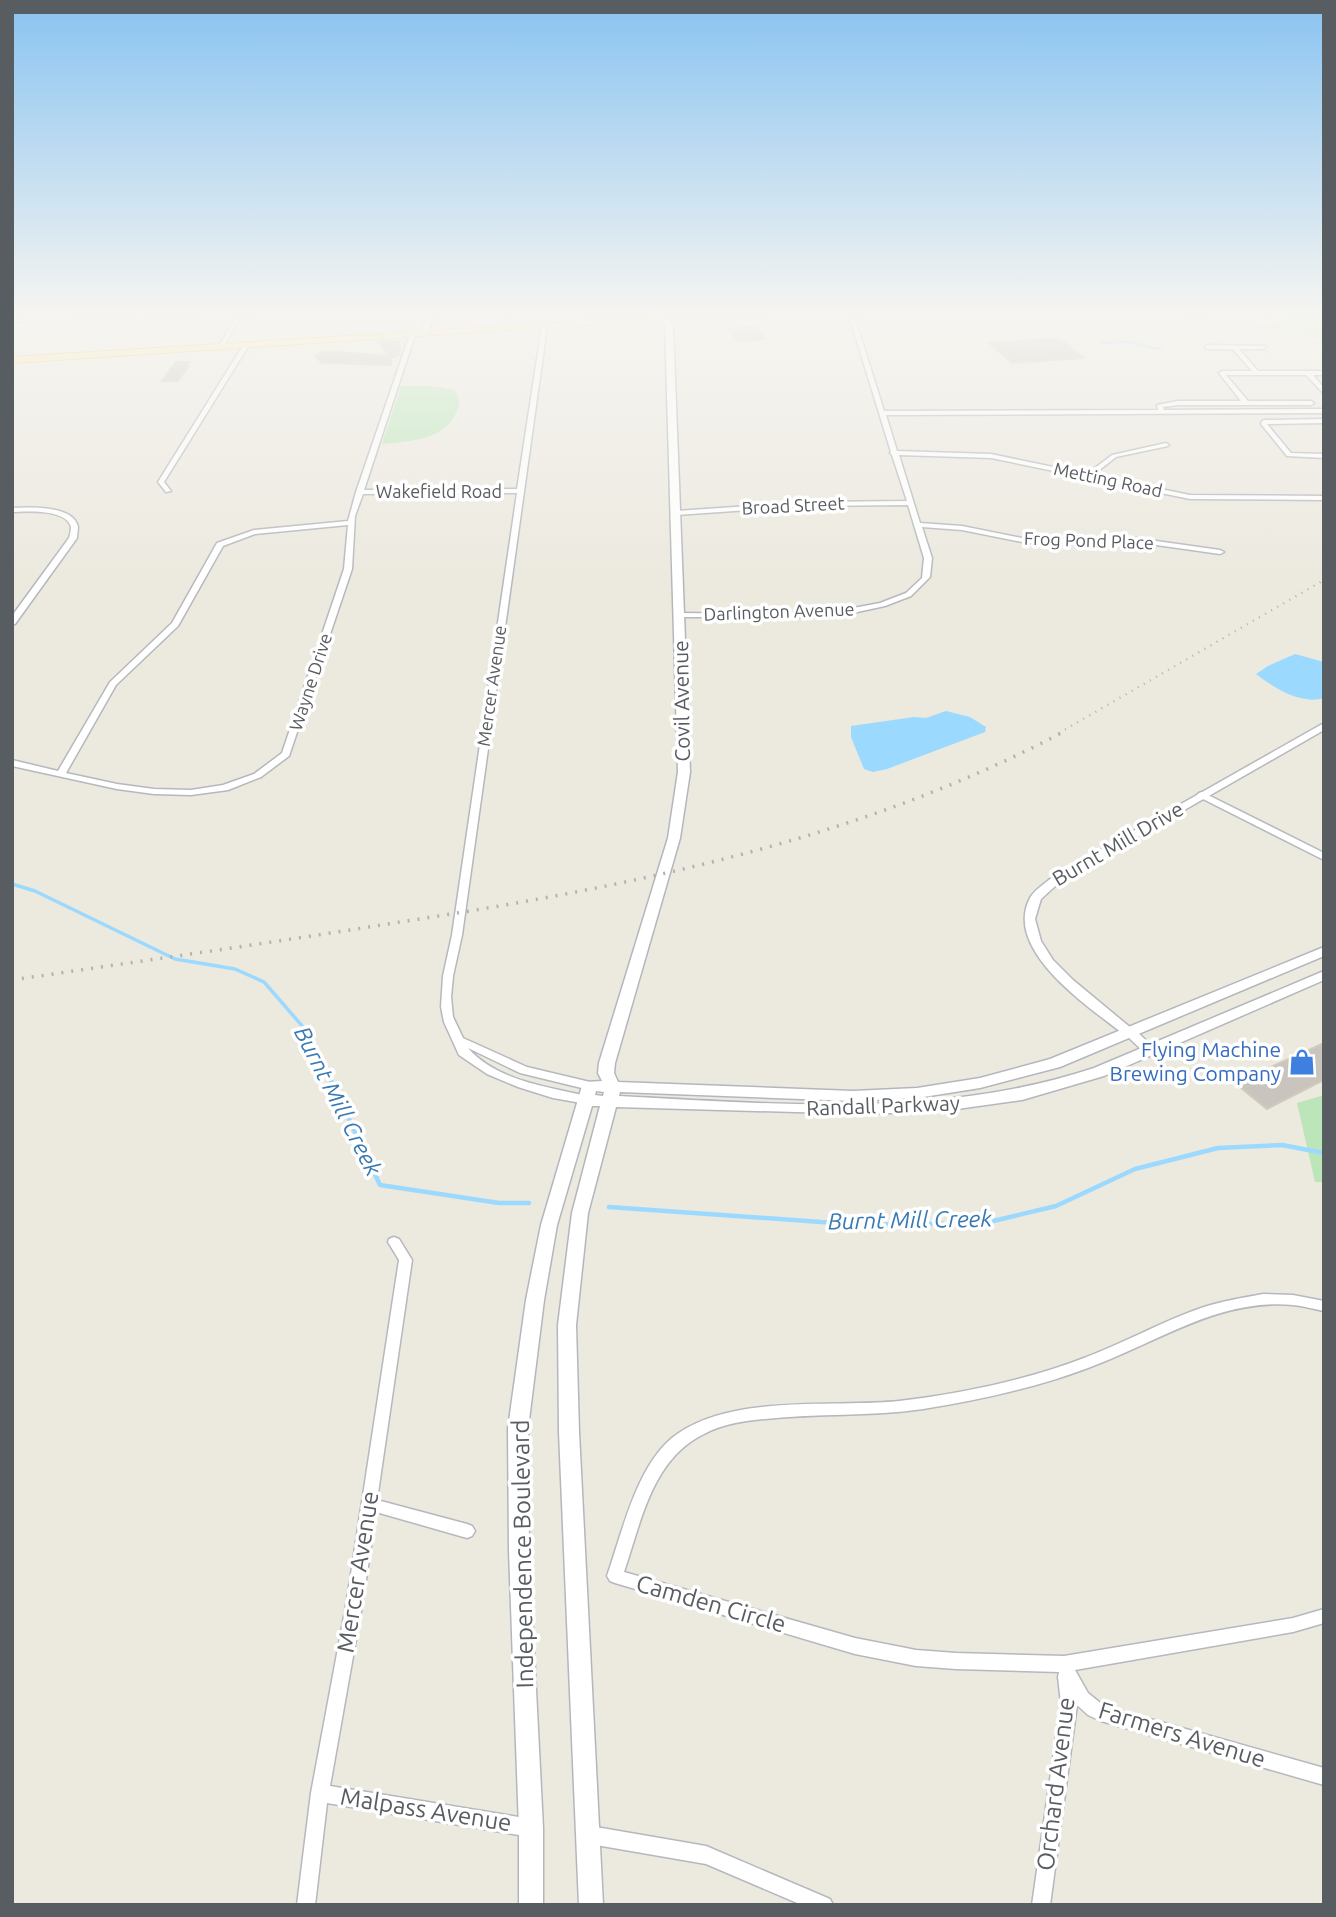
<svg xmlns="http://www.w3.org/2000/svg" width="1336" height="1917" font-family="Ubuntu,sans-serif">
<rect width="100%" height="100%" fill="#ece9df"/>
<g fill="#bce6ba">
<path d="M1291 318 1324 319V342L1315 337 1254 326 1273 325Z"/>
<path d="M401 386H431L454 390C461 400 461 404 455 415 442 441 408 441 382 444Z"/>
<path d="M1324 1095V1182H1315L1297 1103Z"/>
</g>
<g fill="#9cd9ff">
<path d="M1295 654 1324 662V698C1301 705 1274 688 1256 674L1268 666Z"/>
<path d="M946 711 970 717 986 727 985 732 887 769 873 772 864 769 851 737V726L914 717 926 718Z"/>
</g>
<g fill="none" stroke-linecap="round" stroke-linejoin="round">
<path stroke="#9cd9ff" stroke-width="2" d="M1101 343 1130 342 1155 349 1161 347"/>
<path stroke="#9cd9ff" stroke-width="3.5" d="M12 884 35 891 175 959 235 969 264 982 310 1035"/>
<g stroke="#9cd9ff" stroke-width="4.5">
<path d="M309 1034 380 1185 499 1203H529"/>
<path d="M609 1207 821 1222 902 1225 989 1222 1056 1206 1135 1169 1218 1148 1282 1145 1324 1153"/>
</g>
</g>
<g fill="#c9c5be" stroke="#d1cabd" stroke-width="2">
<path d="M756 326 766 339 738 341 728 328Z"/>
<path d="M1059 338 1083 358 1012 363 989 343Z"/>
<path d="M399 341 400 354 391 358V365L322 363 315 356 324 351 390 356 378 342Z"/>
<path d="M176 362H189L185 367H188L178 381H162Z"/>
<path d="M1324 1043V1080L1267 1109 1235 1083Z"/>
</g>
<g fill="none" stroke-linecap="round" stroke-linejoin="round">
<g stroke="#b5b8bd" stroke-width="3">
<g id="minor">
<path d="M154 312H205L12 322V318Z"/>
<path d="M239 312H244L222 348H218Z"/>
<path d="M579 312H585L584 325 579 324Z"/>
<path d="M655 312H661L668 319 663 320Z"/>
<path d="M848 312H853L884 411 1158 410 1157 405 1178 401H1241L1219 373 1222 371H1252L1233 349H1208L1205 347 1208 345 1265 346 1266 347 1263 349H1239L1258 371H1324V375H1313L1324 388V394L1306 375H1226L1248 401H1311L1314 403 1311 405H1178L1163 407 1164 410 1324 409V413L886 415 897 451 991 454 1087 474 1112 455 1166 443 1169 445 1168 446 1116 457 1093 475 1190 495 1324 496V500L1190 499 991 458 899 455 920 523 962 526 1027 539 1135 538 1220 550 1224 552 1220 554 1135 542 1027 543 962 530 922 527 932 558 930 577 911 596 885 606 848 614 811 617H677L676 615 680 613 773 614 848 609 880 603 906 593 922 578 924 558 908 505 810 506 676 515 673 513 676 511 810 502 907 501 892 455 890 453 891 452Z"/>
<path d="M542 326 547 327 462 935 453 976 451 997 453 1017 463 1038 527 1067 590 1082 594 1083 596 1086 594 1089 590 1090 520 1073 468 1048C498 1082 550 1087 591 1097L593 1100 591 1103 587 1104 553 1098 518 1087 487 1074 459 1055 444 1022 441 1007 443 976 452 935 517 493 363 494 355 516 352 569 289 756 261 777 228 790 191 795 154 794 117 789 12 766V760L58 771 110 682 172 623 217 543 254 530 348 521 356 492 410 334 415 335 364 490 517 489ZM348 525 344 569 282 753 254 774 223 785 191 790 154 789 117 784 66 773 116 685 178 626 223 546 255 534Z"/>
<path d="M244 344 249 345 164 482 171 491 166 492 158 482Z"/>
<path d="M1324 419V423L1267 424 1291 453 1324 454V458L1287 456 1261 424 1262 421 1264 420Z"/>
<path d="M12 508C29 507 74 505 78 527 78 529 77 536 77 538L15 624H12V616L69 538C70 535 71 529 71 527 67 509 26 511 12 512Z"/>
<path d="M1202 792 1324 853V860L1199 797 1197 795 1199 793Z"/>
<path d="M1131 1029 1135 1030 1153 1047 1155 1050 1153 1053H1145L1127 1036 1125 1033Z"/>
<path d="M394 1237 399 1239 412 1260 377 1500 467 1524 472 1526 475 1531 472 1536 467 1538 376 1512 363 1600 330 1786 531 1819 537 1822 540 1828 537 1834 531 1837 327 1803 315 1905H297L311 1793 347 1600 399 1260 388 1242 389 1239Z"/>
<path d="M1263 1294 1293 1295 1324 1301V1311C1314 1309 1303 1306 1293 1305 1218 1298 1155 1344 1088 1368 1035 1388 979 1400 923 1409 871 1417 818 1413 765 1419 744 1421 722 1424 704 1434 652 1459 641 1522 624 1572L855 1638 916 1650 956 1653 1064 1656 1293 1618 1324 1609V1623L1293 1632 1075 1670 1088 1693 1104 1706 1324 1768V1785L1101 1721 1088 1715 1077 1705 1050 1905H1032L1061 1703 1058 1677 1059 1672 956 1669 916 1666 855 1654 615 1583 610 1581 607 1576C622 1533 636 1468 672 1438 728 1393 831 1408 899 1401 958 1394 1028 1380 1084 1358 1124 1343 1161 1322 1201 1308 1222 1301 1242 1298 1263 1294Z"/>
<path d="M590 1826 706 1846 830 1899 833 1905H802L706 1864 590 1844 584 1841 581 1835 584 1829Z"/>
</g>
</g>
<g stroke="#b5b8bd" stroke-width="3">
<g id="tertiary">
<path d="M428 312H434L427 334 424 336 421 334Z"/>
<path d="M1324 723V730L1062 880 1041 899 1035 919 1041 941 1053 960 1073 980 1137 1033 1131 1037 1126 1036C1092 1009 1002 951 1030 898 1035 889 1047 882 1054 876Z"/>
</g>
</g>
<g stroke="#b3b7bd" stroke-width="3">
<path id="secondary" d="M665 317 673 325 690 772 680 838 615 1063 614 1073 618 1082 853 1091 917 1088 980 1078 1050 1059 1324 947V956L1060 1067 980 1088 917 1098 853 1101 620 1092 619 1096C776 1104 941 1119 1094 1068L1324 971V980L1104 1076 1022 1100 943 1111 864 1114 616 1107 588 1213 576 1325 579 1432 603 1905H579L559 1432 558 1325 572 1213 600 1106H592L557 1225 544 1300 528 1428 529 1551 543 1828V1905H519V1828L509 1551 508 1428 526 1300 541 1225 582 1086 585 1082 602 1081 598 1073 599 1063 668 838 678 772 665 325 661 319ZM596 1091 604 1092 603 1096 595 1095Z"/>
</g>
<g stroke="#f6bf4e" stroke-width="2">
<path id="primary" d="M730 312H780L12 363V357Z"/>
</g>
<use href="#minor" fill="#fff" fill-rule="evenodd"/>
<use href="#tertiary" fill="#fff" fill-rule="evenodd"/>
<use href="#secondary" fill="#fff" fill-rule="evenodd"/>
<use href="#primary" fill="#ffeba1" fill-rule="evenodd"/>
<path stroke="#b1b2b2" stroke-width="2" stroke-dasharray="1 5" stroke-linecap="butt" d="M1166 312 1324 345"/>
<path stroke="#b1b2b2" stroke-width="2.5" stroke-dasharray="1 6" stroke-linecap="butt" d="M1059 733 1324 580"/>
<path stroke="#b1b2b2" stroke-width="3.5" stroke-dasharray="2 8" stroke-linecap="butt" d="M12 980C141 961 271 943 400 922 629 887 857 841 1063 732"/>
</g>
<linearGradient id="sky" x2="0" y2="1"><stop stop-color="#89c3f1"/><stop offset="0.54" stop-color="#f6f5f1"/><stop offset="1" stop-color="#f6f5f1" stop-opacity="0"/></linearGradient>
<rect width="1336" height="581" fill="url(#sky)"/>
<defs>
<g id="shop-bare" transform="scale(2.1)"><path d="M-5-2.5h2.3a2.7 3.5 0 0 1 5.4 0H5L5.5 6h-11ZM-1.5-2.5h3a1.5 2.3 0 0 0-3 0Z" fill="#3f7fe0" stroke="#fff" stroke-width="2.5" paint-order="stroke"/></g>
</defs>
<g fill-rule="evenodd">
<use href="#shop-bare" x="1302" y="1062"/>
</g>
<g text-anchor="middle" stroke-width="7" stroke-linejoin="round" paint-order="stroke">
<g font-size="18" fill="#585d61" stroke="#fff">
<text transform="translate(1108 480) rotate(12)" y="6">Metting Road</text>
<text x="439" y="498">Wakefield Road</text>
<text transform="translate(793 506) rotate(-3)" y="6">Broad Street</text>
<text transform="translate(1089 541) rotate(2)" y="6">Frog Pond Place</text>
<text transform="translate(779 612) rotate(-2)" y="6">Darlington Avenue</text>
<text transform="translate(311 682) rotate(-72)" y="6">Wayne Drive</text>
<text transform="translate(492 686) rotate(-82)" y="6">Mercer Avenue</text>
</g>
<g font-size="21" fill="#585d61" stroke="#fff">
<text transform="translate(682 701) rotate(-91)" y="7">Covil Avenue</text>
<text transform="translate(1118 844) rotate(-30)" y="7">Burnt Mill Drive</text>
<text transform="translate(883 1106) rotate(-2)" y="7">Randall Parkway</text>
</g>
<g font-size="21" fill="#366cbe" stroke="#fff" text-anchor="end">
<text x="1281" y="1057">Flying Machine<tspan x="1281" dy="24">Brewing Company</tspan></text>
</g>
<g font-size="23" font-style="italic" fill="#3779b4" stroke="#fff">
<text transform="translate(338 1101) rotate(63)" y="8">Burnt Mill Creek</text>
<text transform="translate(910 1220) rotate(-1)" y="8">Burnt Mill Creek</text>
</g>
<g font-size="24" fill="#585d61" stroke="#fff">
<text transform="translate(523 1554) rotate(-91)" y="8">Independence Boulevard</text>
<text transform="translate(358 1572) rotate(-81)" y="8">Mercer Avenue</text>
<text transform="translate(711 1604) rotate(16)" y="8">Camden Circle</text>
<text transform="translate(1182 1735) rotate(17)" y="8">Farmers Avenue</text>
<text transform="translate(1056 1784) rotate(-83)" y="8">Orchard Avenue</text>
<text transform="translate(426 1810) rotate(9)" y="8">Malpass Avenue</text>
</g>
</g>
<rect width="1336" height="1917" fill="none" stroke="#585d61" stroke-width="28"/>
</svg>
